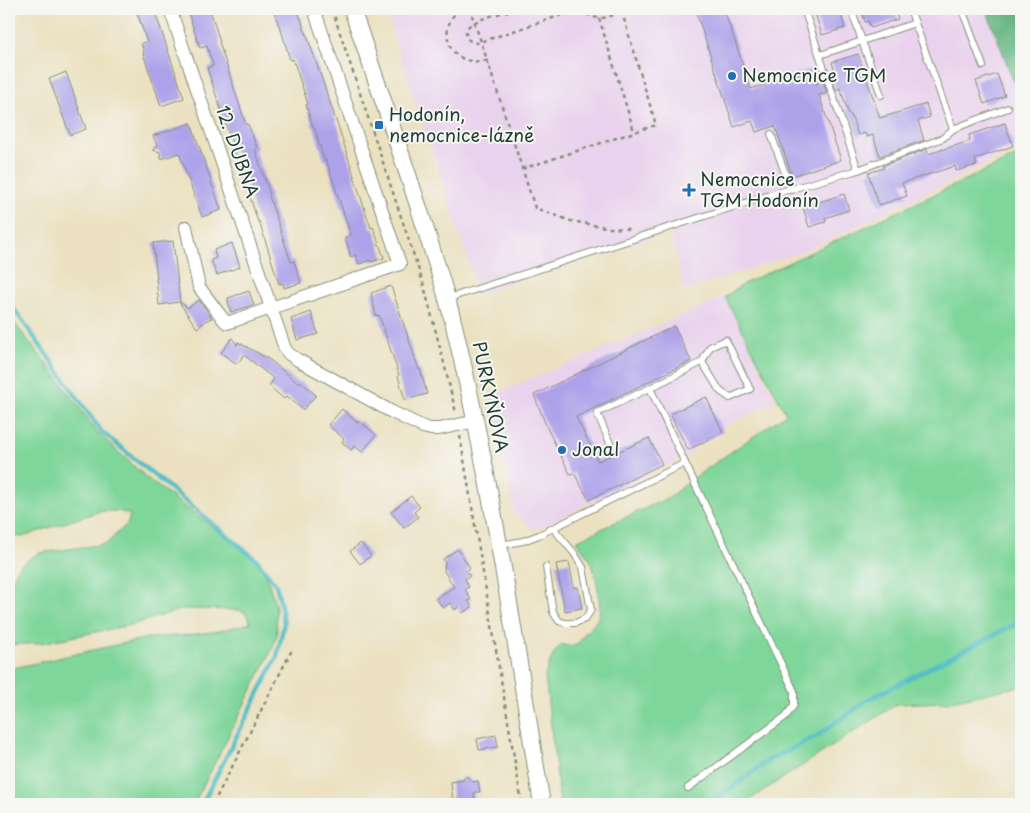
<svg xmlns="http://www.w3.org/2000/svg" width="1030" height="813" font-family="'Playpen Sans',sans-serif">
<rect width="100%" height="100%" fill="#f6f6f2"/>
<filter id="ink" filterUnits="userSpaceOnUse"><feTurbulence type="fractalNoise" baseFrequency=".02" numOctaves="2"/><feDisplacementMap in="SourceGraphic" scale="10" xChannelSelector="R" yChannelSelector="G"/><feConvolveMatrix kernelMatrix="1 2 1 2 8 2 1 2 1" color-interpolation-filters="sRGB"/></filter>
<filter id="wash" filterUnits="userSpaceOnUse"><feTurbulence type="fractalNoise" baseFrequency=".0096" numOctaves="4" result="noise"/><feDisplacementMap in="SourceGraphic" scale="20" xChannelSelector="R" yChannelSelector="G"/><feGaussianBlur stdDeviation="1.12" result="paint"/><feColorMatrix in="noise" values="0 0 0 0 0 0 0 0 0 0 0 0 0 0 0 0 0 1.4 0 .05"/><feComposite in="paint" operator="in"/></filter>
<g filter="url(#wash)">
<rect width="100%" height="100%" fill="#ebe1c0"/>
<g fill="#e9d2ed">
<path d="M385 9H986L1021 101V147L812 248 684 291 670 232 479 293Z"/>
<path d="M725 297 776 401 721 428 723 432 691 448 694 453 535 530 514 512 502 443 490 396Z"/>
</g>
<g fill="#7fd69a" stroke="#4f8a67">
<path d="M1021 154V686L947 702 897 704 743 804H560L545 676C548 665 553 652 562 644 565 645 570 647 573 646 579 645 582 637 586 632 590 628 596 623 598 617 603 607 595 570 590 560 586 553 581 547 576 541L669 497 705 470 786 414 725 297 743 284Z"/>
<path d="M9 316 54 373 98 433 148 479 254 558 267 577 276 607 277 635 271 652 194 804H9V669L147 638 189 635 218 631 251 623 246 614 240 610 183 609 131 625 41 643 9 645V583H10L19 566 39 553 106 544 128 523 130 515 119 511H100L22 537 9 536Z"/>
</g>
<path fill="#67b782" stroke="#437a5b" d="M986 9H1021V101Z"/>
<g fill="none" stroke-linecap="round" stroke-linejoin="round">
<g stroke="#51bfc6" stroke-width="4.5">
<path d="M9 302 102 432 257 560 276 585 280 601 284 623 277 657 202 804"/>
<path d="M711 804 719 797 769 760 817 736 869 699 1021 621"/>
</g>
</g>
<g id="blocks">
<g fill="#ada2ea">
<path d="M136 9H154L184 98 161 106 143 53 144 52 141 43 147 42Z"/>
<path d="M187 9H210L220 42H219L246 125 248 124 257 148 255 149 270 195 269 196 291 262 294 261 301 283 284 288 283 283 279 284 259 221 258 222 252 203 207 68 213 66 207 46 200 48Z"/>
<path d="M273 9H298L300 18H301L304 30H305L340 132 362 201 371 228 373 227 384 258 371 262 370 260 359 264 356 255 351 257 345 237 351 235 326 160H324L314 127H313L306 105 308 104 293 59 290 60 280 26H279Z"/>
<path d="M695 9H724L751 89 811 69 816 84 823 81 827 93 819 95 841 160 792 176 775 126 756 132 752 121 734 127Z"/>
<path d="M814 9H839L845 28 822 35Z"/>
<path d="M861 9H897V10L895 11 898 19 871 28 868 21 865 22Z"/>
<path d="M858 54 880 118 926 104 930 117 918 121 924 140 880 156 873 135 867 137 865 133 858 135 851 115H849L840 88 836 90 832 78 836 77 832 62Z"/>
<path d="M66 72 86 129 70 135 49 79Z"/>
<path d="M997 74 1005 96 984 104 976 81Z"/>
<path d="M191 123 221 210 202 217 179 153 161 159 160 152 153 150 157 145 153 136Z"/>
<path d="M1005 123 1013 146 975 159 977 165 956 171 955 166 902 183 907 196 879 205 868 173 884 168 883 166 927 149 928 154 970 141 969 135Z"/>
<path d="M844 194 849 210 825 218 826 222 809 227 803 207Z"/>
<path d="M173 241 180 302 188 308 199 300 212 318 207 320 197 328 179 302 159 305 156 279H157L153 243Z"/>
<path d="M232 243 240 267 217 275 211 260 216 258 214 250Z"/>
<path d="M391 286 419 370 420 369 427 394 405 400 398 376 399 375 379 315 376 316 371 293Z"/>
<path d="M249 291 254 305 231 312 228 302V298Z"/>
<path d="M311 312 318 334 297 340 291 319Z"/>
<path d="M674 326 691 361 576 417 598 461 649 438 662 464 589 500 574 473 570 474 548 430 534 395Z"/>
<path d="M232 338 237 345 238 342 270 360 298 383 300 381 316 395 303 410 287 396 284 399 269 386 274 379 244 355 237 364 221 353Z"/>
<path d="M706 397 723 432 688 450 670 414Z"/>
<path d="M342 409 358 423 360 421 376 435 362 452 355 446 351 450 342 442 344 439 328 425Z"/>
<path d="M411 496 420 507 414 512 418 517 404 528 391 512Z"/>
<path d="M361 543 371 556 360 564 350 551Z"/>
<path d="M458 549 470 568 466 571 470 576 465 579 469 587 465 589 471 600 468 601 472 607 462 613 458 607 455 610 450 603 443 608 436 598 454 587 444 571 445 563 443 559Z"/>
<path d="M569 562 574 588 578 587 582 608 565 611 556 564Z"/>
<path d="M496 735 498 747 479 750 477 739Z"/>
<path d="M466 776 473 782 478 781 480 792H474L475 804H453L451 782 463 780Z"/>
</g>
</g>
</g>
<g filter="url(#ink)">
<use href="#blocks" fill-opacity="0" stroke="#858f7a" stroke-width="1"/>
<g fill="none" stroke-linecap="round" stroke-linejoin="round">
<g stroke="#858f7a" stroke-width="8">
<g id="service">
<path d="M851 9 862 41 915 23"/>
<path d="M910 9 953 129 1008 108"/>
<path d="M962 9 983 66"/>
<path d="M820 55 862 41 881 95"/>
<path d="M771 134 791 190"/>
<path d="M858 170 943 138 953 129"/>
<path d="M449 298 770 195 858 170 804 9"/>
<path d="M650 388 702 362 720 391 730 398 750 389 726 340 710 347 702 362"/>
<path d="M685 463 794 691V705L786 716 688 788"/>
<path d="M500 545 523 541 539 535 685 463 650 388 597 413 610 443"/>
<path d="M546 567 553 612 559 621 565 623H575L585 619 591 610 583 567 574 553 553 528"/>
</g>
</g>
<g stroke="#858f7a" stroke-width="14">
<g id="minor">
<path d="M170 9 285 349 289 354 298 360 392 412 423 427 431 429H439L476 421"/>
<path d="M186 227 199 287 223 319 227 323 400 264 314 9"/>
</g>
</g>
<g stroke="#858f7a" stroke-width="18">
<path id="tertiary" d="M352 9C376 80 401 152 424 224 435 260 448 297 456 334 493 489 516 647 542 804"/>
</g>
<g stroke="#858f7a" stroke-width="2.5" stroke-dasharray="4 4" stroke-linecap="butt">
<path d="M332 9 424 286 444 363 456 413"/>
<path d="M460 9C440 24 444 57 471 61 476 62 482 61 487 60L470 9"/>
<path d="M516 9C505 12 476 19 469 26 467 28 466 31 466 33 466 40 471 42 477 43L580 9"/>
<path d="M599 18 634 131"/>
<path d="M487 60 535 208 571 221 610 228 630 229"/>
<path d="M522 169 656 125 621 9C609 21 592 21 580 9"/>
<path d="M460 436 522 804"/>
<path d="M213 804 293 648"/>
</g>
<use href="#service" stroke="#fff" stroke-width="6"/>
<use href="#minor" stroke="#fff" stroke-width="12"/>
<use href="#tertiary" stroke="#fff" stroke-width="16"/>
</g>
</g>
<g fill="#1f6fb2" stroke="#f6f6f2" stroke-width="2">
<circle cx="732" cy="76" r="5"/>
<rect x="374" y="120" width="10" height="10" rx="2.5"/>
<path d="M686.5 182.5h5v5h5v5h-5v5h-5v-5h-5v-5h5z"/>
<circle cx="562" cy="450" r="5"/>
</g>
<g text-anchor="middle" stroke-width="4" stroke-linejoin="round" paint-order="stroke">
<g font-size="18" fill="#1f3d34" stroke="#f6f6f2" text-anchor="start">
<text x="742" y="82">Nemocnice TGM</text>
<text x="389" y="121">Hodonín,<tspan x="389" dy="21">nemocnice-lázně</tspan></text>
<text x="700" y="186">Nemocnice<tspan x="700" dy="21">TGM Hodonín</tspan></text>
<text x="572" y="456">Jonal</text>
</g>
<g font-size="18" fill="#1f3d34" stroke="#f6f6f2">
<text transform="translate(237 152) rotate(71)" y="6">12. DUBNA</text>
<text transform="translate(490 397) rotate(78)" y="6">PURKYŇOVA</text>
</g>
</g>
<rect width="1030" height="813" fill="none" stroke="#f6f6f2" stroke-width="30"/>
</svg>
